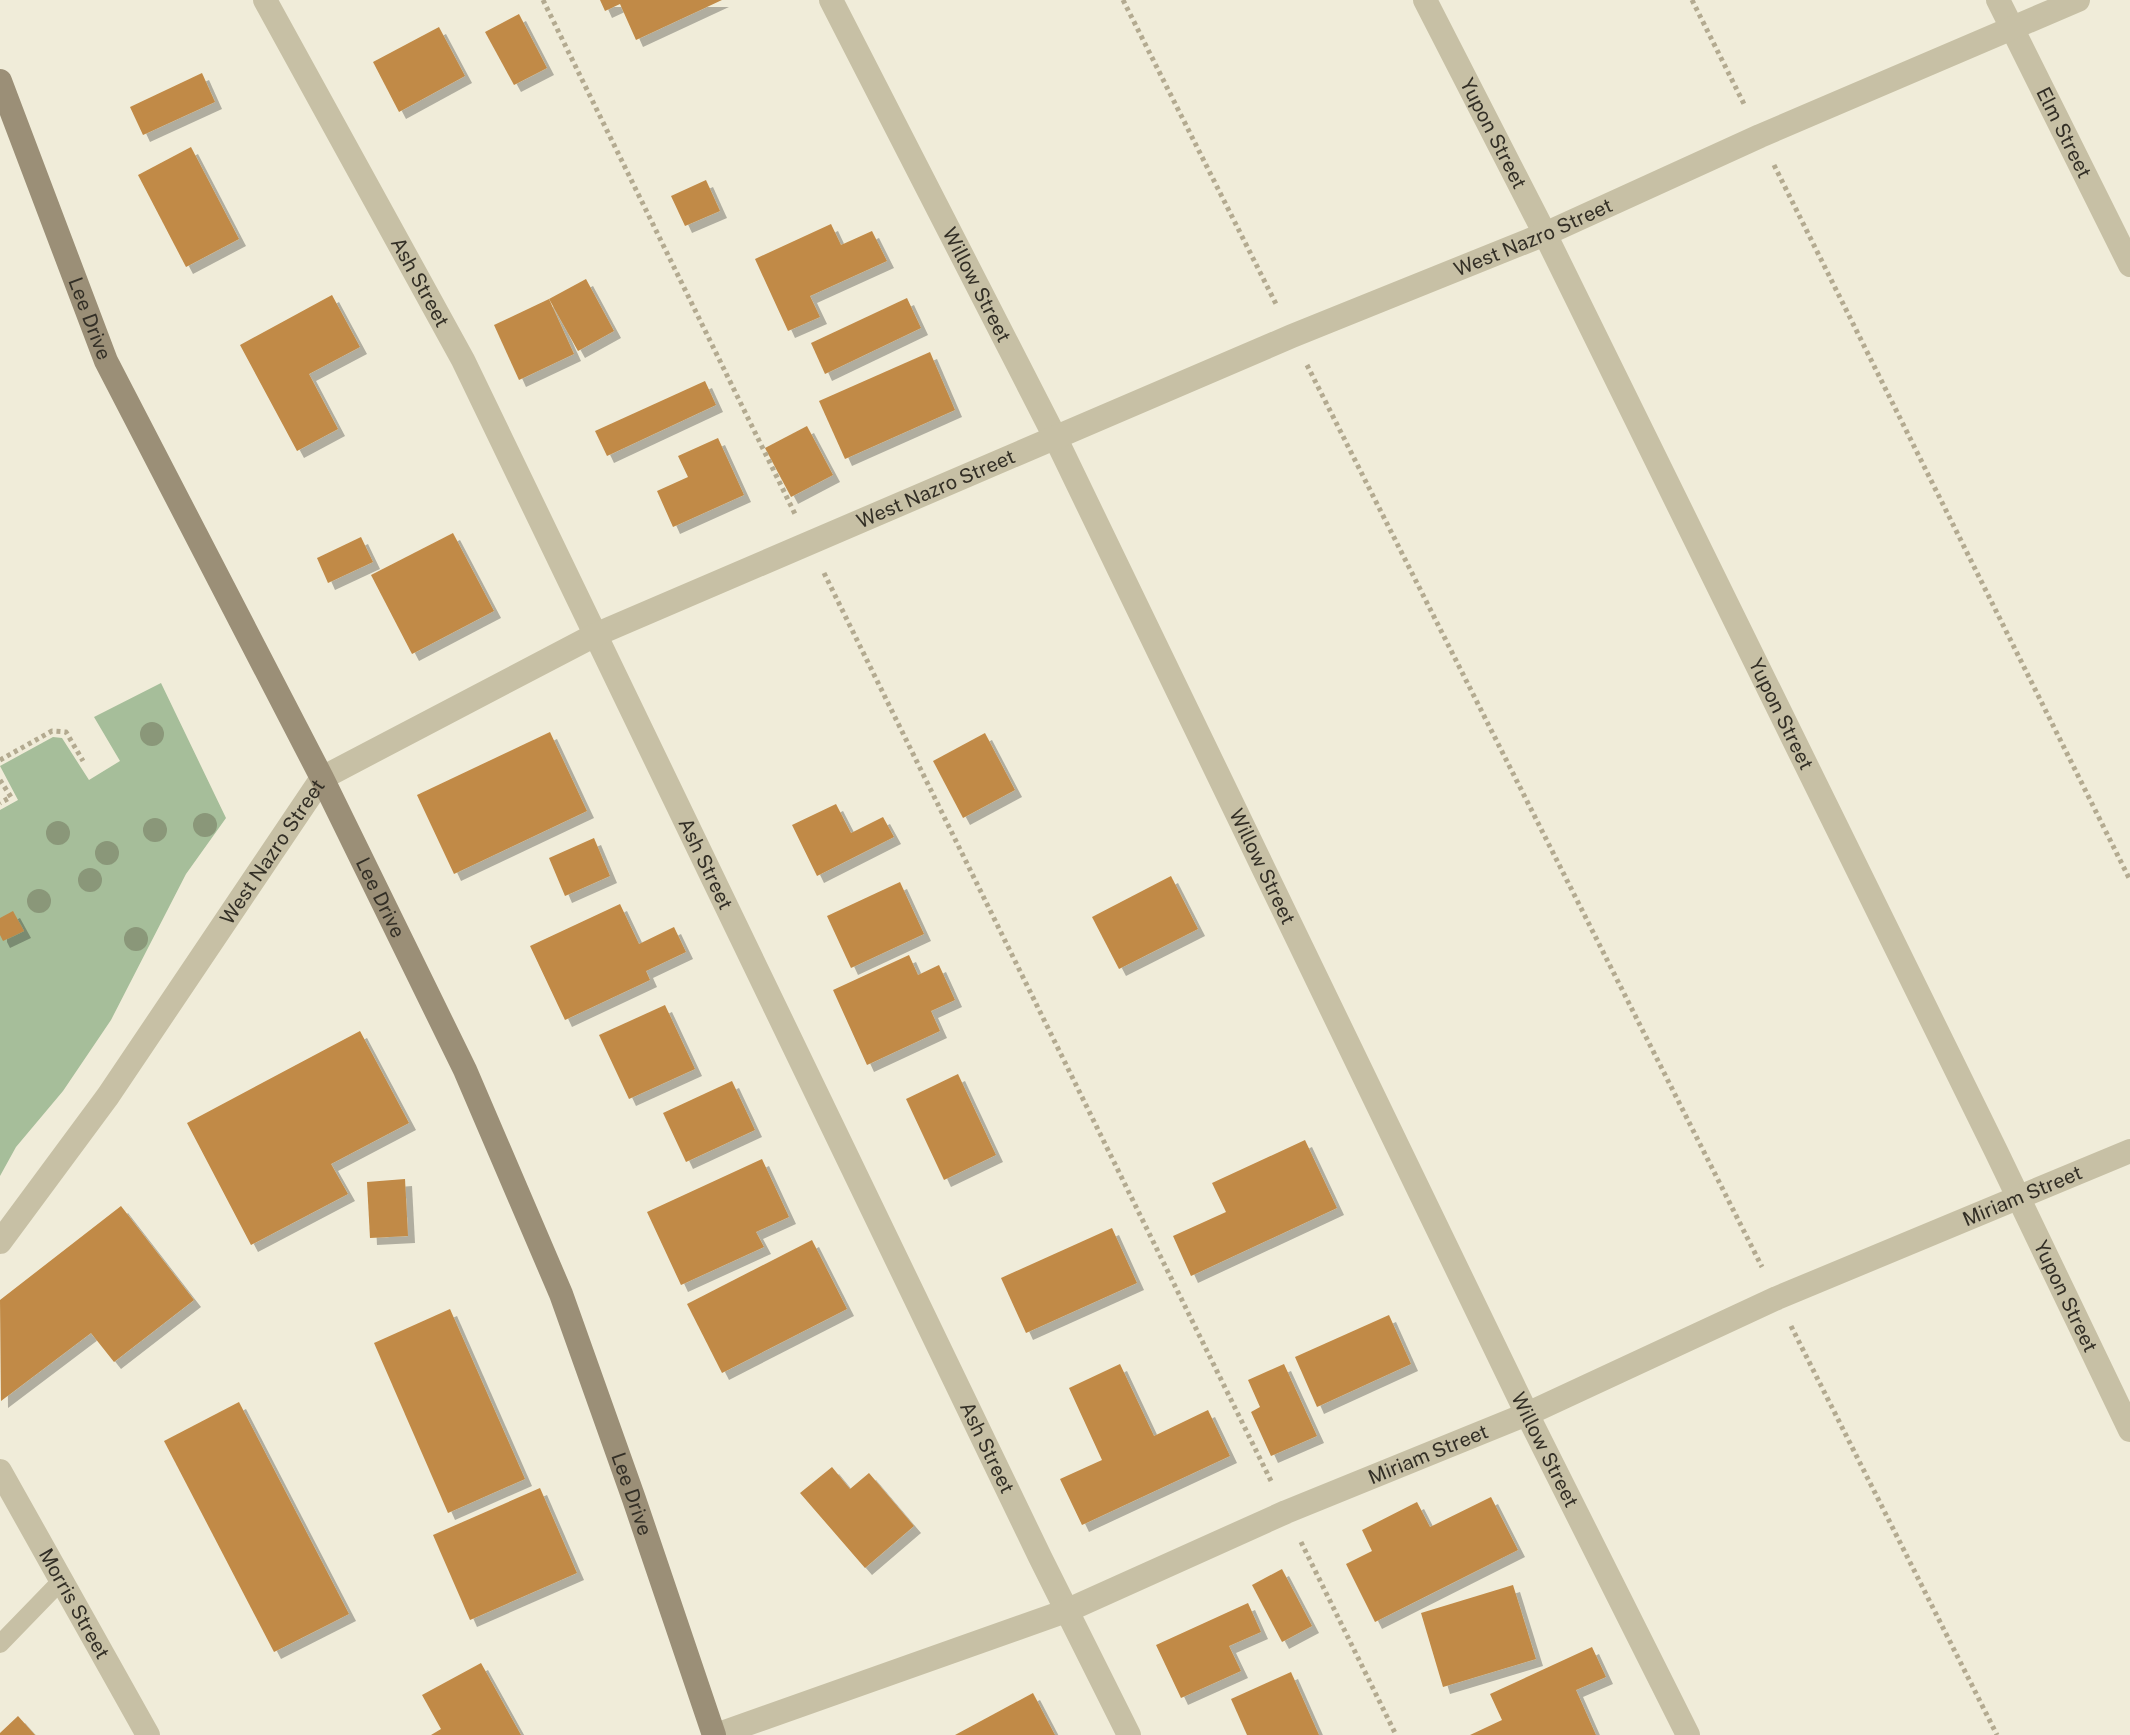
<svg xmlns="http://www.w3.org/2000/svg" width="2130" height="1735" font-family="'Public Sans',sans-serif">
<defs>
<filter id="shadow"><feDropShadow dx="7" dy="7" stdDeviation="0" flood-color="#0004"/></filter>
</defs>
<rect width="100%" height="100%" fill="#f0ecd9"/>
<path fill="#a6be9a" d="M161 683 226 818 186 874 111 1020 63 1091 16 1147 0 1176V810L18 800 0 766 53 737 62 738 89 780 120 761 94 717Z"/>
<g fill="#c18a46" filter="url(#shadow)">
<path d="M600 0H722L636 40 620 4 605 11Z"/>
<path d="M519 14 547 68 514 85 485 32Z"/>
<path d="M439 27 465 76 399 112 373 62Z"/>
<path d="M202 73 215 102 143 135 130 107Z"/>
<path d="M191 147 239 239 186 267 138 175Z"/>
<path d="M706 180 720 211 685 226 671 196Z"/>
<path d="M831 224 841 245 872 231 887 261 810 296 820 317 788 331 755 259Z"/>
<path d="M586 279 614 331 578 351 549 299Z"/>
<path d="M332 295 360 347 309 374 338 429 297 451 240 345Z"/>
<path d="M907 298 921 328 825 374 811 343Z"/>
<path d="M549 299 574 354 519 380 494 325Z"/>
<path d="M930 352 955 410 845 459 819 401Z"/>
<path d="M705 381 716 405 607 456 595 431Z"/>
<path d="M807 426 833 475 791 497 765 448Z"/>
<path d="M718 438 744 495 673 527 657 491 688 477 678 456Z"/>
<path d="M453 533 494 611 412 654 371 575Z"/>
<path d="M361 537 373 562 328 583 317 558Z"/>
<path d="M550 732 587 811 454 874 417 795Z"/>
<path d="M985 733 1015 790 963 818 933 761Z"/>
<path d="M836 804 851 833 883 817 894 837 817 876 792 825Z"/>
<path d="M594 838 610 876 565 896 549 858Z"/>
<path d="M1171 876 1198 929 1119 969 1092 917Z"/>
<path d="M900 882 924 934 851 968 827 916Z"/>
<path d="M620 904 639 944 674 927 686 952 646 971 650 980 565 1020 530 946Z"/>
<path d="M13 911 24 931 3 941 0 935V918Z"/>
<path d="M909 955 918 975 939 965 955 1000 931 1011 940 1031 867 1065 833 990Z"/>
<path d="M665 1005 695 1069 629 1099 599 1035Z"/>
<path d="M360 1031 409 1123 331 1164 348 1194 251 1245 187 1123Z"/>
<path d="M958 1074 996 1155 944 1180 906 1099Z"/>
<path d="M732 1081 755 1130 686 1162 663 1113Z"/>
<path d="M1305 1140 1337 1208 1191 1276 1173 1236 1226 1212 1212 1183Z"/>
<path d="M762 1159 789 1217 756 1232 764 1247 681 1285 647 1212Z"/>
<path d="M405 1179 408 1236 370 1238 367 1182Z"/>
<path d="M121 1206 194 1300 114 1362 91 1333 1 1401 0 1300Z"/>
<path d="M1112 1228 1137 1283 1026 1333 1001 1278Z"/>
<path d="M812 1240 847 1309 722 1373 687 1304Z"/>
<path d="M450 1309 525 1479 448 1513 374 1343Z"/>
<path d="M1389 1315 1411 1364 1317 1407 1295 1357Z"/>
<path d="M1120 1364 1154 1436 1208 1410 1230 1456 1082 1525 1060 1479 1102 1460 1069 1388Z"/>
<path d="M1284 1364 1317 1436 1271 1456 1251 1412 1260 1407 1248 1380Z"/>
<path d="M239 1402 349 1614 274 1652 164 1441Z"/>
<path d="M832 1467 850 1489 869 1473 914 1526 865 1568 800 1493Z"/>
<path d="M540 1488 577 1573 470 1620 433 1535Z"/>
<path d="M1491 1497 1518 1550 1375 1622 1346 1564 1372 1551 1362 1530 1417 1502 1430 1527Z"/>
<path d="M1282 1569 1312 1626 1282 1642 1252 1585Z"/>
<path d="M1513 1585 1536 1659 1443 1687 1421 1613Z"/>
<path d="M1248 1603 1261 1632 1229 1646 1241 1671 1181 1698 1156 1645Z"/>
<path d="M1592 1647 1606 1677 1576 1690 1596 1735H1470L1502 1720 1490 1694Z"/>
<path d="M481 1663 521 1735H431L441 1729 422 1695Z"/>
<path d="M1291 1672 1319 1735H1247L1231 1699Z"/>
<path d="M1033 1693 1055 1735H955Z"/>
<path d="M18 1716 35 1735H0V1733Z"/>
</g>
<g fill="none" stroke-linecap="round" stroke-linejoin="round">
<g stroke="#b3aa90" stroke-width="5" stroke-dasharray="4 4" stroke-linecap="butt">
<path d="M543 0 795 514"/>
<path d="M1123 0 1277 306"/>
<path d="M1692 0 1745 106"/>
<path d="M1774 165 2130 880"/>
<path d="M1307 365 1762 1267"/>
<path d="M824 573 1272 1483"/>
<path d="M0 760 52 731 66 732 83 761"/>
<path d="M0 780 11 797 0 803"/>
<path d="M1791 1326 1997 1735"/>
<path d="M1301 1542 1396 1735"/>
</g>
<path stroke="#c7c0a5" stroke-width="18" d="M0 1644 62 1580"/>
<g stroke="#c7c0a5" stroke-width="24">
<path id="s1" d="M265 0 463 360 1040 1557 1129 1735"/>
<path id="s2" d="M831 0 1055 437 1527 1414 1688 1735"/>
<path id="s3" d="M1425 0 1545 234 1996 1151 2130 1430"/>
<path id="s4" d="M1998 0 2130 265"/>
<path id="s5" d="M0 1242 108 1096 322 778 595 635 1292 336 1545 234 1760 136 2078 0"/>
<path id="s6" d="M0 1471 148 1735"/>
<path id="s7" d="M716 1735 1066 1611 1286 1512 1527 1414 1777 1298 2130 1151"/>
</g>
<path stroke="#9b8f77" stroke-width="24" id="s8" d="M0 81 106 361 322 778 465 1070 561 1294 634 1499 714 1735"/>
</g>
<g fill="#8a9779">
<circle cx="152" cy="734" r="12"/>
<circle cx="205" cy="825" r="12"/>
<circle cx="155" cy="830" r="12"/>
<circle cx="58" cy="833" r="12"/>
<circle cx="107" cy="853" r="12"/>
<circle cx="90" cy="880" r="12"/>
<circle cx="39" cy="901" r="12"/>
<circle cx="136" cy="939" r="12"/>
</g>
<g text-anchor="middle" stroke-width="8" stroke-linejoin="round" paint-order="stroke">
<g font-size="20" fill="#332f26" stroke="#f8f5e5">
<text dy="7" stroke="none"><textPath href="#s4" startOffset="148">Elm Street</textPath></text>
<text dy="7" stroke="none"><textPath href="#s3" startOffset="150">Yupon Street</textPath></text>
<text dy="7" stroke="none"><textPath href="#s5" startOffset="1892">West Nazro Street</textPath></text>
<text dy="7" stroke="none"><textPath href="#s1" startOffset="322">Ash Street</textPath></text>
<text dy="7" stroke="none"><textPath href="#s2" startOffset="320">Willow Street</textPath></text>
<text dy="7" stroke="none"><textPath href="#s8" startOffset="254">Lee Drive</textPath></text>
<text dy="7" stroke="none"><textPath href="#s5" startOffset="1244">West Nazro Street</textPath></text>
<text dy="7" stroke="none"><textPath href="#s3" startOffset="798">Yupon Street</textPath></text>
<text dy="7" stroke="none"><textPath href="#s5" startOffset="476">West Nazro Street</textPath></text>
<text dy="7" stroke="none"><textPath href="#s1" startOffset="970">Ash Street</textPath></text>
<text dy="7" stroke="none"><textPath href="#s2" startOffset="968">Willow Street</textPath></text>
<text dy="7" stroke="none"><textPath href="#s8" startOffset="902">Lee Drive</textPath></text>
<text dy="7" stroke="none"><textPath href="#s7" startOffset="1414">Miriam Street</textPath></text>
<text dy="7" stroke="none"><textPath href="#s3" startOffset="1446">Yupon Street</textPath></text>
<text dy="7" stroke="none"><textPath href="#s1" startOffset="1618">Ash Street</textPath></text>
<text dy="7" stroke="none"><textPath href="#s2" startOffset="1616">Willow Street</textPath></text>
<text dy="7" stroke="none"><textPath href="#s7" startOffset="766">Miriam Street</textPath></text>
<text dy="7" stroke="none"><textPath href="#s8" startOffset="1550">Lee Drive</textPath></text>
<text dy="7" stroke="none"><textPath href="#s6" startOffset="152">Morris Street</textPath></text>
</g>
</g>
</svg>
